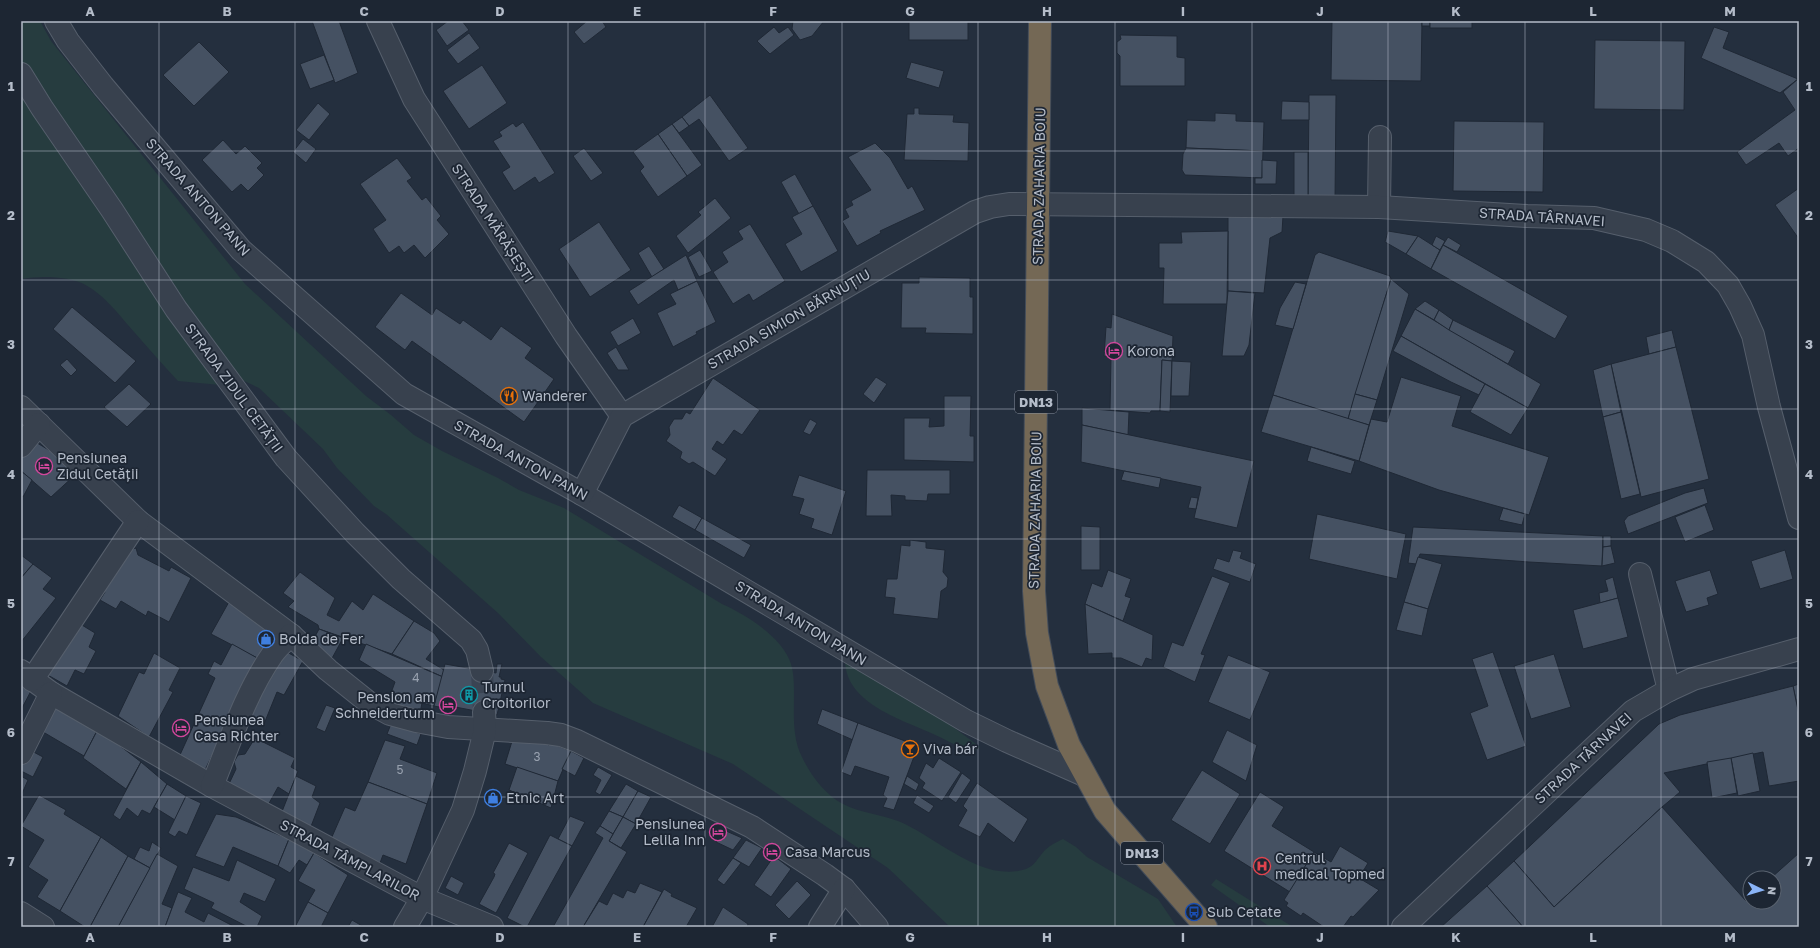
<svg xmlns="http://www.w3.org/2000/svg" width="1820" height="948" font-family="'Golos Text',sans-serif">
<rect width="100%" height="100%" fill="#242f3e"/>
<g fill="#263c3f">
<path d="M21 21H40L51 41 245 284 366 396 391 415 414 435 442 451 498 478 519 490 564 508 722 604C747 615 783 638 791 664 794 674 794 685 794 694 794 715 792 737 802 757 810 774 825 795 843 804 860 813 880 814 898 821 935 836 976 878 1018 871 1038 868 1036 856 1050 846 1054 843 1059 841 1063 839L1076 847 1087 857 1158 899 1177 927H950L888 868 733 764 593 703 541 657 498 613 386 514 374 506 337 468 323 449 259 388 242 380 220 385 178 381C163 365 149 349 135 333 119 315 102 291 79 282 62 276 38 276 21 279Z"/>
<path d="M845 657 926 707 980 747 972 753C958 747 945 739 931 733 898 718 843 702 845 657Z"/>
<path d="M1216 879 1293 927H1270L1211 885Z"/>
</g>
<g fill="#455162" stroke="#1f2835">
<path d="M312 21H339L358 73 335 83Z"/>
<path d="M448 21H462L469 30 447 46 436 30Z"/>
<path d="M587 21H602L606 27 584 44 574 32Z"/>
<path d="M793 21H824L812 36 800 40 792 29Z"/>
<rect x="909" y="21" width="59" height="19"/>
<path d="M1332 21H1422L1421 81 1331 80Z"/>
<rect x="1422" y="21" width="8" height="5"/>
<rect x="1430" y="21" width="42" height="7"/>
<path d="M774 27 779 33 788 27 794 35 770 54 757 41Z"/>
<path d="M1714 27 1729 32 1723 48 1798 79 1780 93 1701 58Z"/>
<path d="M469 33 480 48 458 64 447 50Z"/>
<path d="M1120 35 1177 36V57L1185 58V86H1120V56L1117 53V42L1121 39Z"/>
<path d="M1595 40 1685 41 1684 110 1594 109Z"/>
<path d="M199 42 229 72 194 106 163 75Z"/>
<path d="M324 55 334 80 310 89 300 64Z"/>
<path d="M911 62 944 71 939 88 906 78Z"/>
<path d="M482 65 507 103 469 129 443 91Z"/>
<path d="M1798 79 1799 148 1788 156 1779 143 1746 165 1737 152 1795 110 1783 92Z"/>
<path d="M710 95 748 148 729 161 699 119 689 126 682 117Z"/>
<path d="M1309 95H1336L1335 200 1308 198Z"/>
<path d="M1282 101 1309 102V120H1281Z"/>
<path d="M318 103 330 114 309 140 296 130Z"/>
<path d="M914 108H919V114L954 115 953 122 969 123 968 161 904 160 907 114H914Z"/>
<path d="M1215 113 1236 114V121L1264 122 1263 151 1186 148 1187 120 1215 121Z"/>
<path d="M682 117 689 126 679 133 672 124Z"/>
<path d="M1454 121 1544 122 1543 192 1453 191Z"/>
<path d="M523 122 555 173 539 183 535 177 514 191 502 172 510 167 493 141 502 136 499 132 513 123 516 127Z"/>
<path d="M672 124 702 165 687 176 658 134Z"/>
<path d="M658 134 687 176 658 197 640 171 644 167 633 152Z"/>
<path d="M303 139 316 149 306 163 293 152Z"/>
<path d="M223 140 236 154 245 146 262 163 257 168 264 175 248 191 241 184 232 192 202 160Z"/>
<path d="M875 143 890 158 908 189 912 186 925 210 880 231 881 233 857 246 842 221 849 217 845 209 853 205 851 201 871 190 848 157Z"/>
<path d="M584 148 603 173 591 181 573 156Z"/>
<path d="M1186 148 1263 151 1262 178 1185 175 1182 170 1183 154Z"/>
<rect x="1294" y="152" width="14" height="46"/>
<path d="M397 158 412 178 407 181 422 200 426 197 441 216 437 220 449 234 425 258 414 245 404 253 399 246 389 253 373 229 386 220 360 184Z"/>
<path d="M1262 160 1277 161 1276 184H1255V178H1262Z"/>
<path d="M795 174 813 206 799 214 781 182Z"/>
<path d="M1799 188V239L1775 205Z"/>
<path d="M715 198 731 218 688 253 676 236 701 215 698 212Z"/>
<path d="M813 206 838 251 801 272 785 244 802 234 792 217Z"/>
<path d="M1228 213 1283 216 1282 232 1270 238 1264 293 1228 291Z"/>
<path d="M599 222 631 270 590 297 559 249Z"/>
<path d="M750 224 785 281 753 301 749 294 733 304 713 272 728 262 722 252 743 239 738 231Z"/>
<path d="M1228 231 1227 304H1163L1164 268H1159V243H1182L1181 232Z"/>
<path d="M1388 231 1418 236 1406 254 1385 242Z"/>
<path d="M1418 236 1440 250 1431 269 1406 254Z"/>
<path d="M1436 236 1445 241 1440 250 1432 245Z"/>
<path d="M1448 237 1461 245 1457 252 1443 245Z"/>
<path d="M1443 245 1568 316 1555 339 1431 269Z"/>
<path d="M649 246 664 269 652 277 638 253Z"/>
<path d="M700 250 712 271 699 277 688 257Z"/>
<path d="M1319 252 1390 276 1391 279 1348 419 1273 395 1315 255Z"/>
<path d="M686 255 697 281 678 290 674 280 638 305 629 291Z"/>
<path d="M919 277 970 278V297H973V334L925 333 926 328H901L902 283H919Z"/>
<path d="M1391 279 1409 294 1377 400 1355 394Z"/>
<path d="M697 281 716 322 696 332 697 334 673 347 657 313 676 304 670 294Z"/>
<path d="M1295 282 1306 284 1293 329 1275 325 1280 308Z"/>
<path d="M1228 291 1255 293 1249 345 1244 356H1222Z"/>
<path d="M401 293 432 315 436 308 460 324 463 320 491 340 501 326 532 348 525 358 554 379 524 422 412 341 405 350 375 327Z"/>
<path d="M1425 301 1439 310 1434 320 1415 309Z"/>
<path d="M72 307 136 361 115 383 53 329Z"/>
<path d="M1415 309 1541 384 1528 408 1401 336Z"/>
<path d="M1439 310 1453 320 1449 330 1434 320Z"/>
<path d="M1112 314 1173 336 1172 361 1162 360 1160 411H1151L1150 413 1110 410 1111 357 1104 356 1106 327 1111 328Z"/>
<path d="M633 318 641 333 618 346 610 332Z"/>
<path d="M1453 320 1515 351 1508 364 1449 330Z"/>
<path d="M1672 330 1676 347 1649 354 1646 337Z"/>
<path d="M1401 336 1485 384 1479 395 1451 382 1393 351Z"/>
<path d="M616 347 629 370H618L607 353Z"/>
<path d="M1676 347 1709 479 1641 497 1611 364Z"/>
<path d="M67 359 77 370 71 376 60 365Z"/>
<path d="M1162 360 1172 361 1170 412 1160 411Z"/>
<path d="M1172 361 1191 362 1189 396H1171Z"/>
<path d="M1611 364 1621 412 1603 417 1593 370Z"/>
<path d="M876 377 887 384 874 403 863 394Z"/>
<path d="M1401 377 1461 396 1452 426 1549 457 1529 515 1439 490 1359 461 1371 419 1387 422Z"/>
<path d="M713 378 760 410 742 435 734 430 723 445 717 441 712 449 727 459 715 476 693 462 689 464 680 458 682 452 666 441 670 435 669 427 674 419H682L686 412 690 414Z"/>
<path d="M129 384 151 404 127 427 104 407Z"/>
<path d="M1485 384 1528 408 1511 435 1470 412Z"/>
<path d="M1355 394 1377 400 1369 425 1348 419Z"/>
<path d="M1273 395 1369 425 1359 461 1261 432Z"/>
<path d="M944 396H971L970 436H974V462L904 460V418H930L929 427 944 426Z"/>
<path d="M1082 408 1129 412 1128 435 1082 425Z"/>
<path d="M1621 412 1640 494 1621 499 1603 417Z"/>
<path d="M810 419 817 423 810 435 803 432Z"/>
<path d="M1082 425 1254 461 1237 528 1194 518 1201 487 1081 462Z"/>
<path d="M34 441 52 452 75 475 51 497 21 471V456Z"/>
<path d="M1311 447 1355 461 1351 474 1307 461Z"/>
<path d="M867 470H950V494H928L927 501 905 500V496L891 495 892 516H866Z"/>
<path d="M21 471 32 480 23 497 21 495Z"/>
<path d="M1124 471 1161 478 1159 488 1121 480Z"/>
<path d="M799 475 846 491 832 535 811 528 814 519 799 514 804 499 792 496Z"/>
<path d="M1704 488 1708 503 1628 534 1624 521 1628 516 1685 493Z"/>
<path d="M1191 497 1198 498 1196 509 1188 508Z"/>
<path d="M679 505 702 518 695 530 672 517Z"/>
<path d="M1705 505 1714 530 1685 542 1675 517Z"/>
<path d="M1503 508 1525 514 1522 525 1499 520Z"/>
<path d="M1317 514 1406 534 1397 579 1309 559Z"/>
<path d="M702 518 751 545 744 558 695 530Z"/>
<path d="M1081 526 1100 527V570H1081Z"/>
<path d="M1413 527 1603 536 1602 566 1529 562 1420 554 1416 564 1408 563Z"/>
<path d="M1603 536H1611V546L1603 547Z"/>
<path d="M910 540 926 542V548L945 550 943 572 948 578 947 587 941 591 938 619 893 614 895 598 885 597 887 579H897L901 545 910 546Z"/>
<path d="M1611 546 1615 563 1602 566 1603 547Z"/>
<path d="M136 548 138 555 169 571 171 567 191 578 169 622 148 611 146 616 121 601 116 609 100 600 105 592 103 589 122 552Z"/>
<path d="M1233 550 1242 552 1240 558 1256 564 1250 582 1213 569 1217 558 1229 562Z"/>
<path d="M1785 550 1793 579 1760 589 1751 561Z"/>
<path d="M21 555 33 564 21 578Z"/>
<path d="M1418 557 1442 564 1428 609 1404 602Z"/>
<path d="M33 564 52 578 43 589 56 598 21 642V578Z"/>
<path d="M1108 570 1131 579 1125 596 1131 598 1123 621 1085 604 1092 583 1102 587Z"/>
<path d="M1710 570 1718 594 1707 598 1709 605 1686 612 1675 581Z"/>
<path d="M300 572 335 598 327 615 339 621 352 601 363 610 373 594 414 621 392 654 319 629 318 625 288 607 294 601 283 593Z"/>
<path d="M1212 576 1230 583 1201 654 1205 655 1195 682 1163 667 1172 642 1183 646Z"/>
<path d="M1613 577 1618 598 1600 603 1599 593 1608 591 1605 580Z"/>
<path d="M1618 598 1628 637 1583 649 1573 610Z"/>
<path d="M230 600 275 630 259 659 211 634Z"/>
<path d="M1404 602 1428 609 1422 636 1396 630Z"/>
<path d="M1085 604 1153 635 1152 660 1146 658 1142 667 1121 658H1112V653L1088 654Z"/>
<path d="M414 621 434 633 440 641 426 659 444 670 443 677 392 654Z"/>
<path d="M77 622 95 633 89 647 96 651 84 674 75 670 67 686 46 674Z"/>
<path d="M319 629 343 638 330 662 310 646Z"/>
<path d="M232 644 259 659 204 772 179 757 215 678 208 674 214 661 221 665Z"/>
<path d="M366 644 443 677 434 706 422 703 420 713 387 704 395 682 359 660Z"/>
<path d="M285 651 303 661 284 695 277 692 264 724 247 718Z"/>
<path d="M1493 652 1526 746 1487 760 1470 713 1488 706 1472 659Z"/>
<path d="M154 653 180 668 169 690 173 692 149 737 118 716 139 672 144 674Z"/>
<path d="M1554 654 1571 707 1531 719 1514 666Z"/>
<path d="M1228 655 1270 672 1250 720 1208 702Z"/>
<path d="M445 664 496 673 497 664H502L499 677H501V679L505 680 497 715 450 706 444 708 434 706Z"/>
<path d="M21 683 32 689 21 710Z"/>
<path d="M1799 684V715L1793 686Z"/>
<path d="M1793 686 1799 715V781L1769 786 1763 752 1664 773 1680 792 1662 807 1554 907 1514 861 1659 724 1680 715Z"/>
<path d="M56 704 98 729 84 756 38 729Z"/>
<path d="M326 705 335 708 325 732 316 728Z"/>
<path d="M822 709 858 723 853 740 817 724Z"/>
<path d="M858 723 918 746 894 810 883 807 887 798 883 795 889 777 855 766 851 776 841 772Z"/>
<path d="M391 724 421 734 417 745 387 734Z"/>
<path d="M98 729 141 762 126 789 83 758Z"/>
<path d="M1227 730 1257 745 1246 781 1212 762Z"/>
<path d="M528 737 549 745 552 738 558 746 571 751 558 781 505 764 513 738Z"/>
<path d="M255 738 295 758 291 767 298 771 289 794 278 787 267 807 228 786 236 769 234 762 238 755 245 754Z"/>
<path d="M385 740 405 746 400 759 437 773 427 804 368 782Z"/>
<path d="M28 749 43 757 33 777 21 771V765Z"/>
<path d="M571 751 584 758 575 776 562 769Z"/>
<path d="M1753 753 1760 791 1738 796 1731 758Z"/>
<path d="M939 758 961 772 942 801 922 788 925 783 919 778 926 763 933 768Z"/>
<path d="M1731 758 1737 793 1712 798 1707 762Z"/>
<path d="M141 762 167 784 150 814 142 810 138 817 127 808 120 820 113 815Z"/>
<path d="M517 767 558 781 551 808 509 790Z"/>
<path d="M598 767 612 775 600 795 595 792 601 780 593 775Z"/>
<path d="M1202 770 1240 794 1210 844 1171 820Z"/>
<path d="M962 773 971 780 956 803 948 797Z"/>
<path d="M21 776 28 780 21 796Z"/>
<path d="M296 776 316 786 312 797 320 803 310 829 281 814Z"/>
<path d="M907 776 919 784 916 791 904 784Z"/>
<path d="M368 782 427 804 406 864 383 855 380 863 352 851 331 839 345 807 355 811Z"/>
<path d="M977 783 1028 819 1014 843 988 823 980 837 958 826 967 810 963 806Z"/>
<path d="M167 784 186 796 175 820 154 807Z"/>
<path d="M626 784 638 791 623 817 609 811Z"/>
<path d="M638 791 651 797 636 824 623 817Z"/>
<path d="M1260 792 1284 807 1272 826 1314 852 1290 892 1224 851Z"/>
<path d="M39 795 66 810 64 814 101 837 60 911 37 897 48 880 28 867 44 840 21 826Z"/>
<path d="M917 795 934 806 929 813 913 803Z"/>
<path d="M186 796 201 803 187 835 179 831 175 837 168 833Z"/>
<path d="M1662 807 1746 901 1750 897V902H1774V878H1771L1799 853V927H1523L1487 886 1514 861 1554 907Z"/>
<path d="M609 811 623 817 613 834 600 826Z"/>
<path d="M216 814 236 817 289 839 278 866 233 847 224 867 195 856Z"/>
<path d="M570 816 585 822 572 846 558 839Z"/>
<path d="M623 817 636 824 621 848 609 841Z"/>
<path d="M600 826 613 834 609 841 627 852 583 927H553L603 838 595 833Z"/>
<path d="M724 830 742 838 733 850 716 842Z"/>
<path d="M550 835 572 846 527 927H525L507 918Z"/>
<path d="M101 837 128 856 90 927H85L60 911Z"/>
<path d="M289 839 314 853 307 865 299 860 290 873 278 866Z"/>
<path d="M746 840 762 848 749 867 733 858Z"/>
<path d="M152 842 161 848 150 868 134 859 140 847 149 851Z"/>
<path d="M509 843 528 853 496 913 479 904 494 877 495 874 493 873Z"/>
<path d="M1340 846 1368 863 1359 878 1379 890 1353 917 1351 916 1343 927H1324L1303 913 1301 916 1286 906 1288 903 1284 900 1314 852 1331 862Z"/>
<path d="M314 853 348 875 328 913 308 902 315 890 298 881Z"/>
<path d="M157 854 178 866 162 904 172 908 165 927H118Z"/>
<path d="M128 856 150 868 118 927H90Z"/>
<path d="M774 856 791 869 771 897 754 885Z"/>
<path d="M733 858 741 863 724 885 717 880Z"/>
<path d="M237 860 276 879 265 902 244 893 240 902 262 916 257 927H248L211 908 214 903 184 889 193 867 229 881Z"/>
<path d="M451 876 464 883 458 895 445 888Z"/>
<path d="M797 881 811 895 789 919 775 905Z"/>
<path d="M640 883 662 892 643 927H583L599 901 607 905 613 893 623 898 627 890 635 893Z"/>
<path d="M1487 886 1523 927H1441Z"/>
<path d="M664 889 672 894 671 896 697 908 686 927H643Z"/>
<path d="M178 892 192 898 185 912 204 922 208 913 235 927H165Z"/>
<path d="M308 902 328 913 321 927H295Z"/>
<path d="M723 907 748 924 747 927H712Z"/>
<path d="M352 920 364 927H348Z"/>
</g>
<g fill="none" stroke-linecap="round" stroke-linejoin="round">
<path stroke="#3a4453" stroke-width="22" stroke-dasharray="22 11" stroke-linecap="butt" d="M482 671 484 712"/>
<g stroke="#565f6c" stroke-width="24">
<g id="minor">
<path d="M56 21 68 41 103 86 241 250 404 394 582 494 966 721 1007 741 1084 775"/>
<path d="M378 21 414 99 566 336 622 416"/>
<path d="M21 74 42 108 112 210 176 309 286 458 355 533 401 579 471 640 477 650 482 671"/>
<path d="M1379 207 1380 137"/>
<path d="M21 407 138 521 291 635 328 670 368 702 390 714 416 721 448 727 547 733 561 735 577 741 752 827 825 875 844 889 877 927"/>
<path d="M21 446 39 424"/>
<path d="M582 494 622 416 975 212 990 207 1009 204 1379 207 1527 216 1594 218 1646 230 1672 241 1706 262 1728 285 1740 306 1753 335 1769 407 1799 518"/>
<path d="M1640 574 1669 690"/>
<path d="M21 671 51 693 212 786 422 898 492 927"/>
<path d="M32 680 138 521"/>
<path d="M21 753 51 693"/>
<path d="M212 786C230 742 245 694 272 655 277 647 285 641 291 635"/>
<path d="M21 913 43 927"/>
<path d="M405 927 422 898 463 810 475 771 485 730 484 712"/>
<path d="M820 927 844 889"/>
<path d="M1403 927 1633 711 1669 690 1693 679 1799 649"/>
</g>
</g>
<g stroke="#434c59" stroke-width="24">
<path id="highway" d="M1040 21 1034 591 1037 633 1047 686 1069 745 1105 811 1206 927"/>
</g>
<use href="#minor" stroke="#38414e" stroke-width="22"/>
<use href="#highway" stroke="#746855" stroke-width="22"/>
</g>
<path fill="none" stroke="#b4bcc9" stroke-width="1" stroke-opacity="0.55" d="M159 21V927M295 21V927M432 21V927M568 21V927M705 21V927M842 21V927M978 21V927M1115 21V927M1252 21V927M1388 21V927M1525 21V927M1661 21V927M21 151H1799M21 280H1799M21 409H1799M21 539H1799M21 668H1799M21 797H1799"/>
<defs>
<g id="hotel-ring" transform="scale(0.9)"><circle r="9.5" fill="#1d2633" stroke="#d1479c" stroke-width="1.5"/><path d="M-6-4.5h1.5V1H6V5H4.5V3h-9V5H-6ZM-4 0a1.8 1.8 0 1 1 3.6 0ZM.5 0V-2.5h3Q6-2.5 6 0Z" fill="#d1479c"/></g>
<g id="restaurant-ring" transform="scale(0.9)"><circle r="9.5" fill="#1d2633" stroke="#e8710a" stroke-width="1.5"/><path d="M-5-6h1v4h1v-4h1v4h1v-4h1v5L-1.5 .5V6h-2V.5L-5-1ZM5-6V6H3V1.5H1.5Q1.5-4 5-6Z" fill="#e8710a"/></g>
<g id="shop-ring" transform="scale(0.9)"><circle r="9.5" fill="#1d2633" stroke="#3f7fe0" stroke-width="1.5"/><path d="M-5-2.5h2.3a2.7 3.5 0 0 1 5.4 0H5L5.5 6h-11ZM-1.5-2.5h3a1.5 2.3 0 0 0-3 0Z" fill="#3f7fe0"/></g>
<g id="building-ring" transform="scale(0.9)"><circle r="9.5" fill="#1d2633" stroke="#0f9aa8" stroke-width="1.5"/><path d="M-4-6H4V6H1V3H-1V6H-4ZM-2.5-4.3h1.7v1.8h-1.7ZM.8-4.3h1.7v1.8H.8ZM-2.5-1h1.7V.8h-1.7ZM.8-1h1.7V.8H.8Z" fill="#0f9aa8"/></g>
<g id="bar-ring" transform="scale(0.9)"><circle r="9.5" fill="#1d2633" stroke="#e8710a" stroke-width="1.5"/><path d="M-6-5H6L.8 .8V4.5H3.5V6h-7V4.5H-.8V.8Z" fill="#e8710a"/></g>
<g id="hospital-ring" transform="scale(0.9)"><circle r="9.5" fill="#1d2633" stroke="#e0444e" stroke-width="1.5"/><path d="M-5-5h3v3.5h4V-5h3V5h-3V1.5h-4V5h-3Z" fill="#e0444e"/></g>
<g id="bus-ring" transform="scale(0.9)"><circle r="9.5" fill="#1d2633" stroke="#1a4fb4" stroke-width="1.5"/><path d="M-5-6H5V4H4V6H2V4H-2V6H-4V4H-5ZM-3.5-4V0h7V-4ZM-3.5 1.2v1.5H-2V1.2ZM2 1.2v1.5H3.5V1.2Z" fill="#1a4fb4"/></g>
</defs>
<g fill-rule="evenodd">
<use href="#hotel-ring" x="1114" y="351"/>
<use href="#restaurant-ring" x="509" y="396"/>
<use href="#hotel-ring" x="44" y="466"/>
<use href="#shop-ring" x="266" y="639"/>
<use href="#building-ring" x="469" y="695"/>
<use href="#hotel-ring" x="448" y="705"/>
<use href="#hotel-ring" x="181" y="728"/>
<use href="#bar-ring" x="910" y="749"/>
<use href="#shop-ring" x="493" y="798"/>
<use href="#hotel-ring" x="718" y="832"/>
<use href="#hotel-ring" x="772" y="852"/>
<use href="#hospital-ring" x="1262" y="866"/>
<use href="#bus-ring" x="1194" y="912"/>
</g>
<g text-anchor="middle" stroke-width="3.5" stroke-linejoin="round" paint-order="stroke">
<g font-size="12" fill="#98a1af">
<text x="416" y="682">4</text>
<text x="537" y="761">3</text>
<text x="400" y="774">5</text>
</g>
<g fill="#1d2633" stroke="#878f9c" stroke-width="1">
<rect x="1015" y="391" width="42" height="22" rx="3"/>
<rect x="1121" y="842" width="42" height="22" rx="3"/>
</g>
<g font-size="13" font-weight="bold" fill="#b4bcc9">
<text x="1036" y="407">DN13</text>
<text x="1142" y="858">DN13</text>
</g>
<g font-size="14" fill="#b4bcc9" stroke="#1d2633">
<text transform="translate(1039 186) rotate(-89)" y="5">STRADA ZAHARIA BOIU</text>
<text transform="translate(198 197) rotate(49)" y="5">STRADA ANTON PANN</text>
<text transform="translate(1542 217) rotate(4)" y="5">STRADA TÂRNAVEI</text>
<text transform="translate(493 223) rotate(57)" y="5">STRADA MĂRĂȘEȘTI</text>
<text transform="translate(789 319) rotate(-30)" y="5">STRADA SIMION BĂRNUȚIU</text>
<text transform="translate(234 388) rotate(54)" y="5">STRADA ZIDUL CETĂȚII</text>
<text transform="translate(521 460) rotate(29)" y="5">STRADA ANTON PANN</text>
<text transform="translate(1035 510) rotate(-89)" y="5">STRADA ZAHARIA BOIU</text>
<text transform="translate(801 623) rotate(31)" y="5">STRADA ANTON PANN</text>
<text transform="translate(1583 758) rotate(-43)" y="5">STRADA TÂRNAVEI</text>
<text transform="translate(350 860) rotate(28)" y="5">STRADA TÂMPLARILOR</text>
</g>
<g font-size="14" fill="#b4bcc9" stroke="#1d2633" text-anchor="start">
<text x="1127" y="356">Korona</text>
<text x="522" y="401">Wanderer</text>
<text x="57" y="463">Pensiunea<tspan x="57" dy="16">Zidul Cetății</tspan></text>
<text x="279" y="644">Bolda de Fer</text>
<text x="482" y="692">Turnul<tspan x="482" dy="16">Croitorilor</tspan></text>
<text x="435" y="702" text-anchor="end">Pension am<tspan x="435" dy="16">Schneiderturm</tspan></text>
<text x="194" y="725">Pensiunea<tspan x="194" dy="16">Casa Richter</tspan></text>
<text x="923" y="754">Viva bár</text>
<text x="506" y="803">Etnic Art</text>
<text x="705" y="829" text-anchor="end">Pensiunea<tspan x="705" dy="16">Lelila Inn</tspan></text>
<text x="785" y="857">Casa Marcus</text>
<text x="1275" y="863">Centrul<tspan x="1275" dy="16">medical Topmed</tspan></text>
<text x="1207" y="917">Sub Cetate</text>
</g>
</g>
<rect width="1820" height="948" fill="none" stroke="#1d2633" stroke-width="44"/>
<g transform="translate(1762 890) rotate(95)"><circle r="19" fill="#1d2633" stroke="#59626f"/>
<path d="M0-3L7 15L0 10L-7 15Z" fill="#8ab4f8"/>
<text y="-6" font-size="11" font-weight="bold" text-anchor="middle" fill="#b4bcc9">N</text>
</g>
<rect x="22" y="22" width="1776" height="904" fill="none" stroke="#b4bcc9" stroke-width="1.5"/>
<g font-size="13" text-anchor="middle" font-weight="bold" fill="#b4bcc9">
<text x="90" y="16">A</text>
<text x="227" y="16">B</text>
<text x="364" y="16">C</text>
<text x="500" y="16">D</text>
<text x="637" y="16">E</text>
<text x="773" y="16">F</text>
<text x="910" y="16">G</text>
<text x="1047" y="16">H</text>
<text x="1183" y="16">I</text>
<text x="1320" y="16">J</text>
<text x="1456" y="16">K</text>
<text x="1593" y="16">L</text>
<text x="1730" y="16">M</text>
<text x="11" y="91">1</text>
<text x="1809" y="91">1</text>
<text x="11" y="220">2</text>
<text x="1809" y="220">2</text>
<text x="11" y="349">3</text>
<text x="1809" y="349">3</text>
<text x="11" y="479">4</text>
<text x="1809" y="479">4</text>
<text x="11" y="608">5</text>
<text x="1809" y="608">5</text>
<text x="11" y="737">6</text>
<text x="1809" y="737">6</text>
<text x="11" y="866">7</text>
<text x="1809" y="866">7</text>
<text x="90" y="942">A</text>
<text x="227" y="942">B</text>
<text x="364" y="942">C</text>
<text x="500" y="942">D</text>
<text x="637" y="942">E</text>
<text x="773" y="942">F</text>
<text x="910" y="942">G</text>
<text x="1047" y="942">H</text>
<text x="1183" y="942">I</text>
<text x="1320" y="942">J</text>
<text x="1456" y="942">K</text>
<text x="1593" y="942">L</text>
<text x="1730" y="942">M</text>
</g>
</svg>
